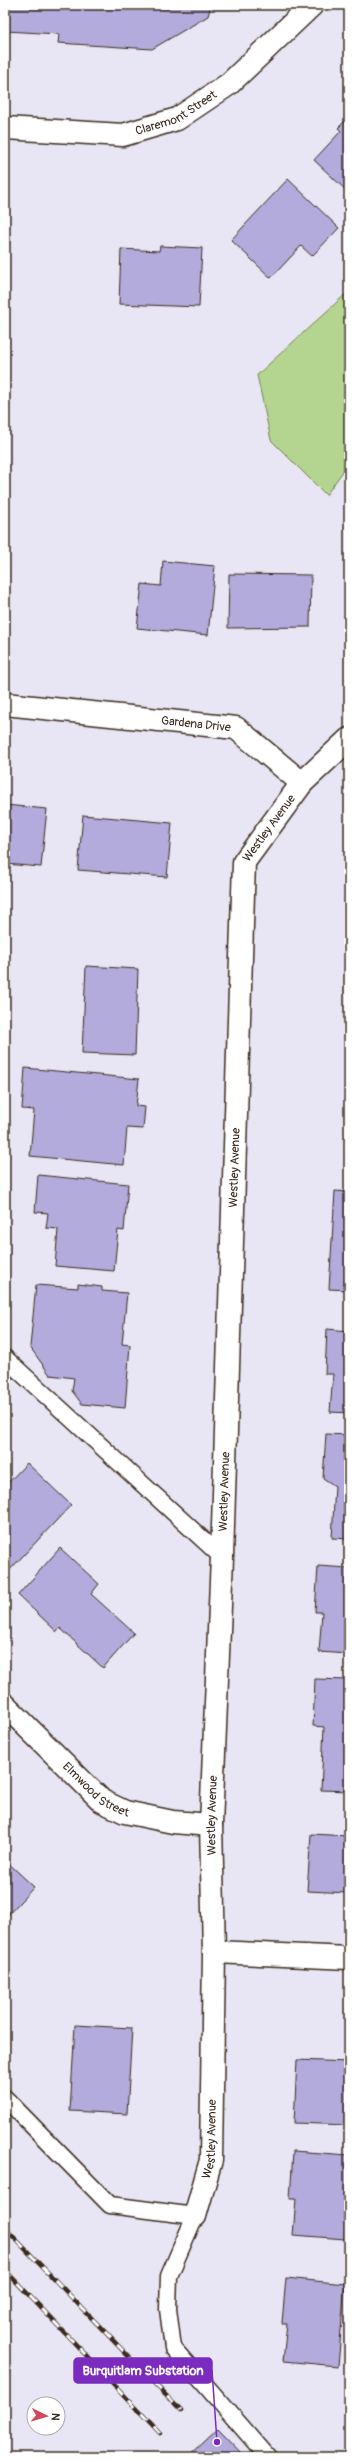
<svg xmlns="http://www.w3.org/2000/svg" width="354" height="2462" font-family="Pangolin,sans-serif">
<rect width="100%" height="100%" fill="#e8e6f4"/>
<filter id="ink" filterUnits="userSpaceOnUse"><feTurbulence type="fractalNoise" baseFrequency=".025" numOctaves="2"/><feDisplacementMap in="SourceGraphic" scale="8" xChannelSelector="R" yChannelSelector="G"/><feConvolveMatrix kernelMatrix="1 2 1 2 8 2 1 2 1" color-interpolation-filters="sRGB"/></filter>
<g filter="url(#ink)">
<path fill="#b3d58f" stroke="#778056" d="M349 291V463L326 495 271 440 257 375Z"/>
<g fill="#b2abdc" stroke="#3b2a1e">
<path d="M5 5H211L208 16 152 49 58 43 59 34 5 31Z"/>
<path d="M349 117V193L314 160 341 131 338 128Z"/>
<path d="M288 179 339 228 312 256 301 246 271 278 231 240Z"/>
<path d="M160 246 202 248 199 307 119 304 121 249 159 251Z"/>
<path d="M163 561 215 566 208 635 137 628 142 584 161 586Z"/>
<path d="M229 574 311 575 310 627 228 628Z"/>
<path d="M5 805 47 809 41 867 5 864Z"/>
<path d="M83 815 172 823 167 877 78 870Z"/>
<path d="M86 966 138 969 135 1055 82 1053Z"/>
<path d="M25 1068 139 1079 136 1106 145 1107 143 1129 127 1128 124 1165 30 1156 34 1110 22 1109Z"/>
<path d="M38 1175 128 1184 124 1231 118 1230 114 1271 55 1266 58 1229 46 1228 48 1213 35 1212Z"/>
<path d="M335 1191 349 1192V1290L329 1289Z"/>
<path d="M78 1284 102 1287V1291L127 1293 122 1344 130 1345 125 1408 82 1404 72 1391 74 1378 50 1375 30 1347 36 1285 78 1288Z"/>
<path d="M327 1329 349 1331V1413L330 1412 333 1374H325Z"/>
<path d="M326 1434 349 1435V1539L332 1538 335 1486 323 1478Z"/>
<path d="M27 1463 71 1505 5 1575V1486Z"/>
<path d="M60 1548 99 1584 91 1594 134 1633 103 1668 60 1628 57 1632 18 1595Z"/>
<path d="M318 1566 349 1568V1654L319 1652 322 1612H315Z"/>
<path d="M315 1679 349 1680V1791L321 1790 324 1727 313 1726Z"/>
<path d="M311 1834 349 1836V1893L307 1891Z"/>
<path d="M5 1860 34 1887 5 1918Z"/>
<path d="M75 2025 132 2028 127 2114 70 2111Z"/>
<path d="M297 2060 349 2062V2125L294 2123Z"/>
<path d="M293 2151 349 2155 345 2239 293 2235 296 2199H290Z"/>
<path d="M286 2278 345 2284 338 2366 283 2361 287 2323H282Z"/>
<path d="M218 2428 246 2457H187Z"/>
</g>
<g fill="none" stroke-linecap="round" stroke-linejoin="round">
<g stroke="#3b2a1e" stroke-width="19">
<g id="service">
<path d="M5 1358 222 1557"/>
<path d="M5 2098 110 2205 195 2216 169 2276 168 2309 173 2348 268 2457"/>
</g>
</g>
<g stroke="#3b2a1e" stroke-width="25">
<g id="minor">
<path id="s1" d="M5 128 123 135 177 119 229 84 312 5"/>
<path id="s2" d="M5 704 236 728 302 783 349 739"/>
<path id="s3" d="M5 1705 102 1801 125 1812 173 1822 211 1825"/>
<path d="M214 1952 349 1958"/>
<path id="s4" d="M195 2216 211 2160 214 1952 211 1825 222 1557 244 862 302 783"/>
</g>
</g>
<use href="#service" stroke="#fff" stroke-width="16"/>
<use href="#minor" stroke="#fff" stroke-width="22"/>
<g stroke="#3b2a1e" stroke-width="4.5">
<g id="rail">
<path d="M5 2228 181 2411"/>
<path d="M5 2270 160 2433"/>
</g>
</g>
<use href="#rail" stroke="#fff" stroke-width="3" stroke-dasharray="9" stroke-linecap="butt"/>
</g>
</g>
<g text-anchor="middle" stroke-width="3" stroke-linejoin="round" paint-order="stroke">
<g font-size="12" fill="#3b2a1e" stroke="#fff">
<text dy="4" stroke="none"><textPath href="#s1" startOffset="176">Claremont Street</textPath></text>
<text dy="4" stroke="none"><textPath href="#s2" startOffset="192">Gardena Drive</textPath></text>
<text dy="4" stroke="none"><textPath href="#s4" startOffset="1399">Westley Avenue</textPath></text>
<text dy="4" stroke="none"><textPath href="#s4" startOffset="1051">Westley Avenue</textPath></text>
<text dy="4" stroke="none"><textPath href="#s4" startOffset="727">Westley Avenue</textPath></text>
<text dy="4" stroke="none"><textPath href="#s3" startOffset="125">Elmwood Street</textPath></text>
<text dy="4" stroke="none"><textPath href="#s4" startOffset="403">Westley Avenue</textPath></text>
<text dy="4" stroke="none"><textPath href="#s4" startOffset="79">Westley Avenue</textPath></text>
</g>
</g>
<path fill="none" stroke="#7b2cbf" stroke-width="1.5" d="M217 2442L212 2370"/>
<circle fill="#7b2cbf" stroke="#fff" stroke-width="1.5" cx="217" cy="2442" r="4"/>
<rect fill="#7b2cbf" stroke="#7b2cbf" stroke-width="1.5" x="74" y="2358" width="138" height="25" rx="4"/>
<g font-size="13" text-anchor="middle" font-weight="bold" fill="#fff">
<text x="143" y="2375">Burquitlam Substation</text>
</g>
<rect width="354" height="2462" fill="none" stroke="#fff" stroke-width="20"/>
<rect x="10" y="10" width="334" height="2442" fill="none" stroke="#3b2a1e" stroke-width="1.5" filter="url(#ink)"/>
<g transform="translate(46 2416) rotate(95)"><circle r="19" fill="#ffffff" stroke="#b1aaa5"/>
<path d="M0-3L7 15L0 10L-7 15Z" fill="#d1495b"/>
<text y="-6" font-size="11" font-weight="bold" text-anchor="middle" fill="#3b2a1e">N</text>
</g>
</svg>
